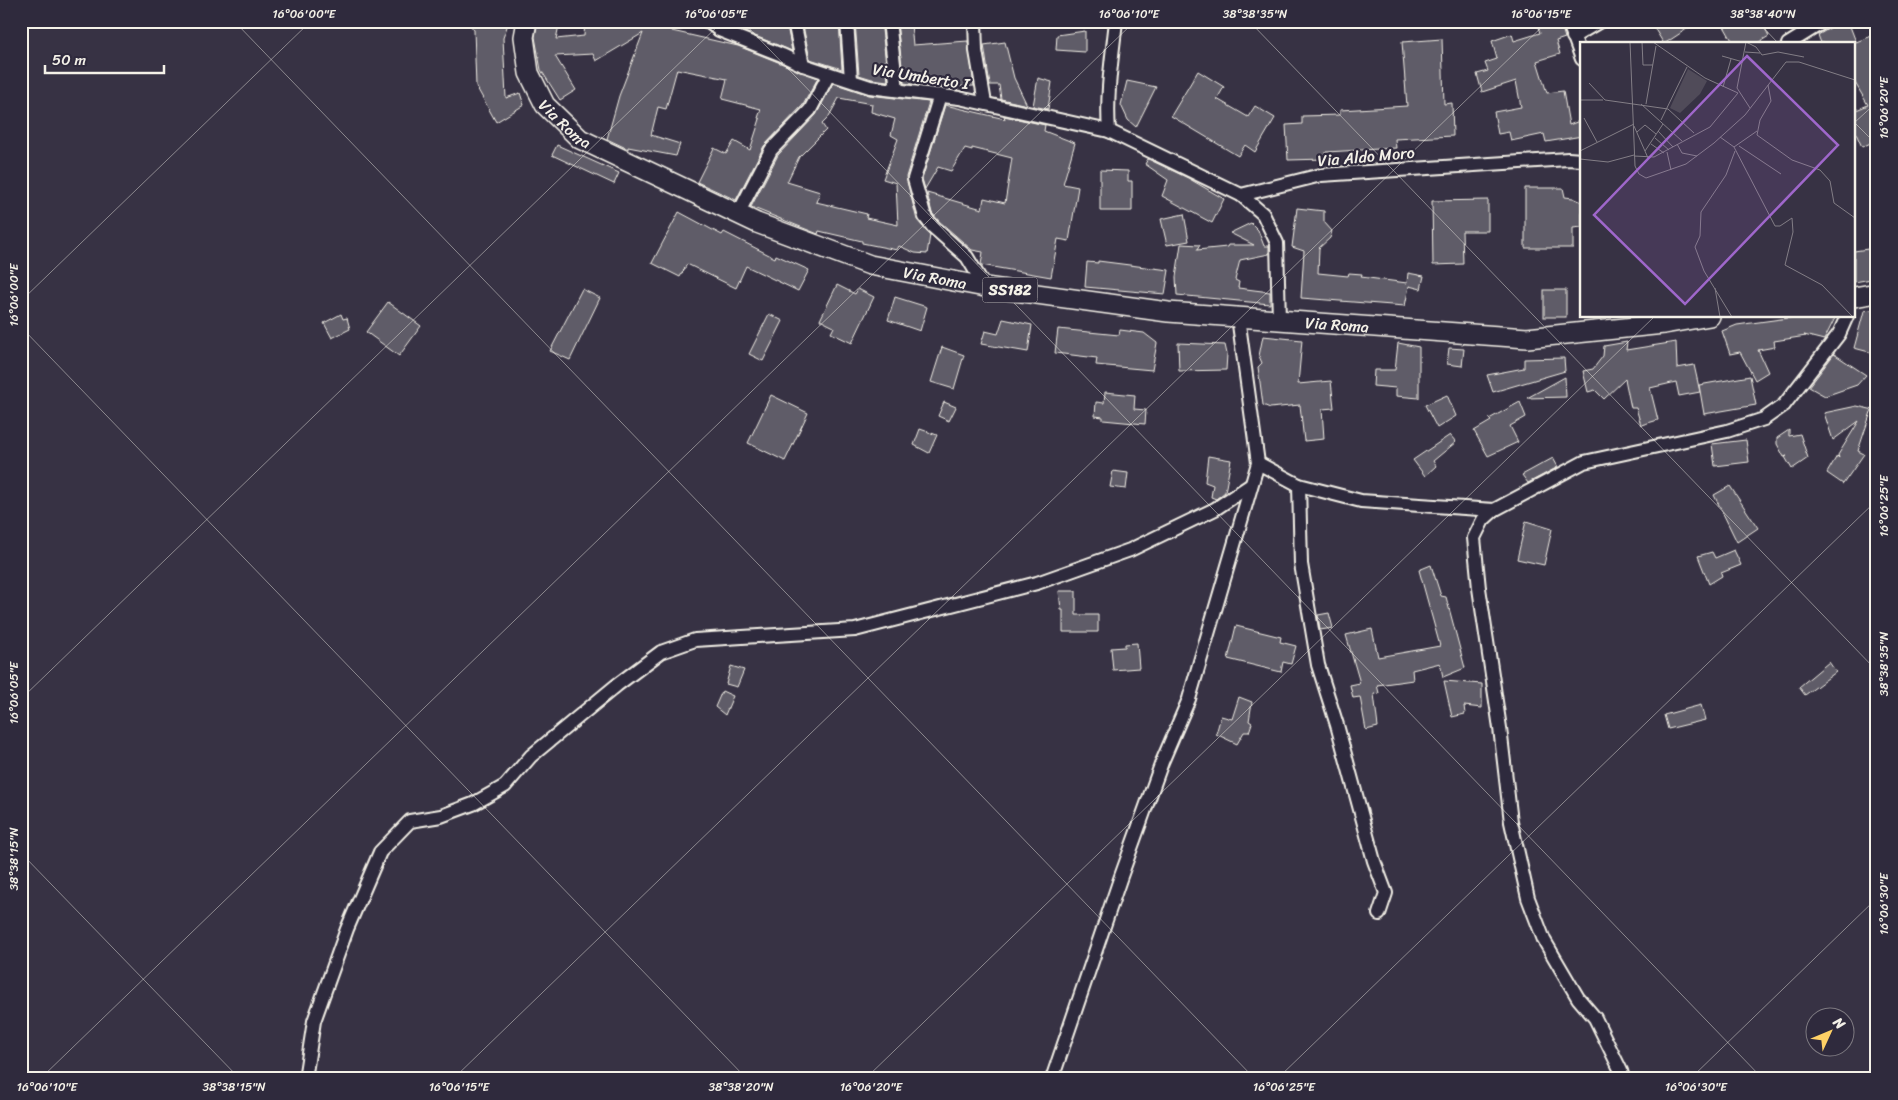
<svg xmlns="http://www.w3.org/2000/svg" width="1898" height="1100" font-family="Sriracha,sans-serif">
<rect width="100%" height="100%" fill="#373244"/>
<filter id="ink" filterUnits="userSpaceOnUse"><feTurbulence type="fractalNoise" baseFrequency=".02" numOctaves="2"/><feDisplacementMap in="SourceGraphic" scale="10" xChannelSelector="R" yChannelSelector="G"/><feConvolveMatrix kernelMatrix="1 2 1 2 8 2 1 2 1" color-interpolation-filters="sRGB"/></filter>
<g filter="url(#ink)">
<g fill="#5f5c67" stroke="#f4f1e8" fill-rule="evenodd">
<path d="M467 21H509L503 38 506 98 520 93 524 105 496 122 476 86 474 30Z"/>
<path d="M538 21H560L556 39 584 36 585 21H675L672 31 738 46 818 78 803 105 764 146 736 200 697 182 714 148 726 154 734 141 750 150 760 119 758 118 761 109 722 99 727 79 677 69 666 109 658 107 651 135 680 144 676 156 628 147V149L626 148 607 139 619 96 643 33 596 61 593 54 555 56 576 90 560 100 541 70 535 37Z"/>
<path d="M721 21H786L792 51 723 23Z"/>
<path d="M802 21H839L842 69 810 59Z"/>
<path d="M855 21H881L888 81 872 79 859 75Z"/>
<path d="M1545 21H1560L1565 38 1556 41 1560 54 1537 61 1547 93 1563 91 1569 125 1582 120V136L1546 142 1544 134 1511 141 1509 132 1498 134 1494 112 1521 107 1516 81 1482 92 1477 74 1488 71 1485 63 1497 59 1492 41 1512 34 1514 41 1540 33 1537 24Z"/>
<path d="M1650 21H1699L1664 44Z"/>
<path d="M1721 21H1761L1769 36 1756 44H1734Z"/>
<path d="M1833 21H1848L1856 42 1877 34V140L1862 147 1854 129V111L1868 105 1854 81V44L1821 43 1818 35 1830 28Z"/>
<path d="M897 23 911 24 913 45 968 41 974 86 933 87 904 83Z"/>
<path d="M1085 31V52L1056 50 1057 35Z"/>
<path d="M1442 39 1444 104 1452 103 1453 136 1395 139 1396 148 1326 152V159L1288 160 1286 125 1302 124V116L1340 115V110L1407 106 1402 42Z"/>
<path d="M1005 42 1014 78 1027 105 1001 99 999 85H990L984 45Z"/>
<path d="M1198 71 1224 87 1217 99 1248 117 1255 106 1275 118 1255 152 1245 145 1238 156 1171 116Z"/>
<path d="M1038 78 1052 82 1048 109 1033 106Z"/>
<path d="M1127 81 1156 87 1136 127 1128 120 1121 105Z"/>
<path d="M833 83 869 95 929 102 906 177 917 220 930 235 927 254 915 253 899 246 897 250 862 243V241L819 231 818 234 751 207 778 155 816 115ZM839 98 872 104 871 112 895 119 891 135 898 139 883 179 896 183 898 225 866 218 867 214 816 202 820 192 787 182 799 157 826 130 822 124 828 118Z"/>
<path d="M945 105 1005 119 1004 116 1045 125 1044 131 1075 143 1063 184 1078 187 1069 241 1058 239 1051 277 981 265 983 252 972 250 939 221 932 213 927 193 982 209 984 198 1005 203 1012 158 972 148V150L965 148 951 171 938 167 925 189 922 179Z"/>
<path d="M557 145 619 173 614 184 552 155Z"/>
<path d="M1148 159 1188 178 1224 199 1212 223 1162 196 1168 180 1145 164Z"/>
<path d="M1100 170 1128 171V181H1132V211H1100Z"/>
<path d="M1525 188H1563L1565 197 1573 198 1582 202V227L1573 228V248H1525Z"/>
<path d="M1488 200V231H1462L1463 264 1433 265 1432 201Z"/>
<path d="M1297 208 1324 211V222L1332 231 1330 238 1319 248 1318 273 1348 276 1349 273 1362 274 1361 277 1407 283 1408 273 1424 276 1421 289 1409 286 1405 306 1301 298 1304 251 1292 247Z"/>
<path d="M679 212 722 235 724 232 775 258 776 255 809 270 798 291 746 266 736 288 687 264 680 277 652 263Z"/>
<path d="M1184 214 1189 241 1167 245 1161 219Z"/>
<path d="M1251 223 1258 230 1264 246H1269V254L1240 260 1235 280 1239 282 1238 288 1270 292V304L1177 295 1176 277 1181 244 1200 245 1197 250 1227 247 1228 245H1254L1230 233Z"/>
<path d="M1868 249 1871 265 1877 264V278L1854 282V251Z"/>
<path d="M1098 261 1169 270 1165 294 1085 287 1087 262 1098 263Z"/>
<path d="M837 285 855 294 858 289 874 297 852 343 831 333 834 327 820 320Z"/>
<path d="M582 289 600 298 570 360 550 351Z"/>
<rect x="1544" y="290" width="22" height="27"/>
<path d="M895 297 927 307 920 331 888 320Z"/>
<path d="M388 302 421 326 399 356 366 332Z"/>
<path d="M1877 309V354L1854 348 1864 311Z"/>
<path d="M341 314 343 319 347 318 350 329 332 338 324 323Z"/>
<path d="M769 314 783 321 763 361 749 354Z"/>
<path d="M1803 316H1836L1824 340 1804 335 1806 336 1774 341 1775 347 1758 350 1768 372 1755 380 1740 352 1730 354 1722 331 1737 325Z"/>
<path d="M1003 319 1032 325 1028 352 981 344 985 331 998 334Z"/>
<path d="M1058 329 1119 335 1120 330 1144 333 1157 343 1152 370 1096 365 1097 358 1055 353Z"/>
<path d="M1263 336 1302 340 1298 384 1331 381 1334 408 1322 409 1324 439 1304 441 1300 405 1270 408 1263 405 1258 367 1262 363 1259 356Z"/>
<path d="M1627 342 1626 350 1676 342 1677 368 1694 365 1700 392 1679 396 1676 382 1650 388 1658 420 1641 425 1636 408H1631L1625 379 1604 399 1595 390 1588 392 1583 371 1593 369 1603 356 1604 346Z"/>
<path d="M1178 343 1225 345 1227 354 1226 370 1179 371Z"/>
<path d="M1398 343 1419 347V398L1396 396V388L1373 386 1374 370H1395Z"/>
<path d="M942 347 964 355 954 389 931 382Z"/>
<path d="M1449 348 1464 349 1462 366 1447 364Z"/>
<path d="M1834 354 1866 375 1857 385 1825 396 1809 387Z"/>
<path d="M1564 358 1565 371 1493 392 1487 375 1524 368V359Z"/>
<path d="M1750 376 1756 405 1704 414 1699 385Z"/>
<path d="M1565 377 1566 397 1527 398Z"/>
<path d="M1105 392 1135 395 1134 409 1146 410 1145 424 1103 420V417L1095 416 1096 402 1104 403Z"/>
<path d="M771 395 808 413 785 461 748 443Z"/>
<path d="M1447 395 1456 416 1437 428 1425 405Z"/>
<path d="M944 402 956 407 949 421 938 416Z"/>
<path d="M1520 402 1526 417 1510 426 1518 442 1488 456 1474 431 1491 421 1489 419Z"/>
<path d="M1857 406 1874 410 1871 412 1858 451 1864 454 1843 484 1827 473 1837 456 1839 458 1838 455 1859 421 1833 440 1824 413Z"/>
<path d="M920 429 937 435 929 453 914 445Z"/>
<path d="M1789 430V436L1800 434 1808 458 1792 469 1785 457 1787 456 1784 457 1777 444V438Z"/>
<path d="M1450 435 1456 442 1433 461 1436 466 1425 476 1413 460Z"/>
<path d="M1746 440 1749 462 1715 466 1712 444Z"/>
<path d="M1208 456 1231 460 1225 492 1216 499 1211 497 1213 485 1205 482Z"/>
<path d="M1553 458 1558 467 1528 483 1522 475Z"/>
<path d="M1113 471 1128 473 1126 489 1110 487Z"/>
<path d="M1730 486 1758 528 1737 542 1714 495Z"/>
<path d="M1526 521 1552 529 1544 565 1517 559Z"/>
<path d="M1734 550 1741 565 1721 573 1722 576 1709 584 1698 556 1712 552 1715 558Z"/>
<path d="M1431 565 1441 596 1446 597 1465 668 1443 677 1440 663 1412 670 1413 680 1377 685 1379 693 1374 694 1378 727 1366 730 1360 697 1353 698 1350 685 1360 683 1346 635 1372 629 1378 657 1440 646 1419 570Z"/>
<path d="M1059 591H1076V615H1098V632H1063V610H1061Z"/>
<path d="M1329 613 1333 628 1320 630 1318 615Z"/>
<path d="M1236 626 1281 637 1280 642 1296 646 1291 664 1283 662 1281 672 1228 659Z"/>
<path d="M1137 643 1139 668 1113 670 1111 648 1125 647V644Z"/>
<path d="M1829 662 1836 672 1805 695 1799 687Z"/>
<path d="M731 666 744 670 737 687 726 684Z"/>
<path d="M1444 681 1482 684V708L1464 706 1465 714 1452 717Z"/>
<path d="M722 691 733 696 725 715 715 707Z"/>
<path d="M1239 697 1252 702 1249 721 1252 723 1249 732H1244L1237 744 1216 734 1221 716 1232 719Z"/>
<path d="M1701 705 1705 720 1668 729 1664 715Z"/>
</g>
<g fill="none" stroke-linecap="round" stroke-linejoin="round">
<g stroke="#f4f1e8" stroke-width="16">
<g id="street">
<path d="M707 21 719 30 782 55 803 65 870 87 959 98 1109 131 1241 195 1321 175 1568 159 1582 160"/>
<path d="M794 21 803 65"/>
<path d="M847 21 851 80"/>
<path d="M889 21 897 90"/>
<path d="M975 21 976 51 985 103"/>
<path d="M1568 21 1582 59"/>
<path d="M1573 37 1600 21"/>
<path d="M1788 44 1825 21"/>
<path d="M940 95 914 179 925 217 933 227 967 257 985 287"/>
<path d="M1109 131C1106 94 1112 58 1116 21"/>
<path d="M1241 195 1263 214 1277 243 1279 320"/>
<path d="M738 214 771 150 810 110 829 74"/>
<path d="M1258 463 1299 485 1361 501 1494 510"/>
<path d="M1299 485 1301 564 1318 665 1337 725 1374 861 1386 893 1379 914"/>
<path d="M305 1079 314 1021 347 929 380 852 410 821 441 816 473 804 505 786 531 756 617 685 661 652 695 640 855 630 1037 583 1130 550 1215 509 1251 485"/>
<path d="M1052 1079 1120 879 1162 762 1189 699 1258 463 1238 317"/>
<path d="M1623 1079 1621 1071 1595 1018 1578 998 1544 940 1528 898 1511 822 1500 728 1479 588 1474 538 1483 520 1494 510 1584 462 1727 431 1764 419 1784 405 1839 334 1847 316"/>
</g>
</g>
<g stroke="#f4f1e8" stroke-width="22">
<g id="primary">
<path id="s1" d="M527 21 524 37 529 73 545 105 580 139 757 223 870 265 985 287 1168 312 1527 338 1664 324 1710 316"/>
<path d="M1854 297 1877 293"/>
</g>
</g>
<use href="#street" stroke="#2f2a3d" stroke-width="12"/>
<use href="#primary" stroke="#2f2a3d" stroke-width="19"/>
</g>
</g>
<path fill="none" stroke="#f4f1e8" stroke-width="1" stroke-opacity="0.45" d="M234 21 1255 1079M742 21 1763 1079M1249 21 1877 671M1757 21 1779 44M1854 122 1877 145M1854 123 1877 102M21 301 311 21M21 327 747 1079M21 699 723 21M21 853 240 1079M40 1079 1135 21M453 1079 1548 21M865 1079 1655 316M1277 1079 1877 500M1690 1079 1877 898"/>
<g text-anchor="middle" stroke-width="4.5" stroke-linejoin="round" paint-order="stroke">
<rect fill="#2f2a3d" stroke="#b9b5b5" stroke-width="1" x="982.5" y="277.5" width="55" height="25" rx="4"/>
<g font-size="15" font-weight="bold" fill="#f4f1e8">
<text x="1010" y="295">SS182</text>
</g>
<g font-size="16" fill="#f4f1e8" stroke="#2f2a3d">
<text transform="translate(921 76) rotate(9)" y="6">Via Umberto I</text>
<text dy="6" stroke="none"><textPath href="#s1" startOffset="116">Via Roma</textPath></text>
<text transform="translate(1366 156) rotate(-5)" y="6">Via Aldo Moro</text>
<text dy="6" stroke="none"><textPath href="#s1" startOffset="520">Via Roma</textPath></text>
<text dy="6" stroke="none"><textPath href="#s1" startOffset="925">Via Roma</textPath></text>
</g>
</g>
<g transform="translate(1580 42)">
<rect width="275" height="275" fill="#373244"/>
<path d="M108 27 127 39 120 52 100 71 90 66Z" fill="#504b59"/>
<path fill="none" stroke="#837e86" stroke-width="1" d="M50 0 55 124 59 132 66 136 106 122 134 101 165 73 206 20H219L275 38M62 0 63 23H73M166 0 157 46 170 66M166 0 176 5 182 13 198 10 224 15M165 10 180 11M142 14 163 20M9 41 25 58 88 67 114 91M188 43 191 59 180 78 177 93 212 118 240 128 250 139 254 161 275 176M143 45 151 17M0 58H23M61 62 102 99M66 62 76 4M4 76 17 100M81 78 107 25M54 84 68 116M78 89 93 105M57 90 65 83 76 92M140 95 154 105 195 184H200L212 176 213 190 205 223 242 243 273 275M75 96 89 108M71 102 84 111M97 102 102 111 117 114M159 104 201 132M154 105 177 89M0 109 54 82M65 109 83 82M87 110 91 128M54 114 74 115 130 85 158 51 125 36 73 0M0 117 28 120 54 113M135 246 140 275M152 275 124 229 115 205 120 194 121 170 146 133 155 109"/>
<path fill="#9f67cb" fill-opacity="0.15" stroke="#9f67cb" stroke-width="2.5" d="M167 14 258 103 105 262 14 173Z"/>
<rect width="275" height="275" fill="none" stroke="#f4f1e8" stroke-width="2.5"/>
</g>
<rect width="1898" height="1100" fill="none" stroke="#2f2a3d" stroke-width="55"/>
<g transform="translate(1830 1032) rotate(46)"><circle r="24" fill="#2f2a3d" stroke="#7e7a81"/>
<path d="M0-4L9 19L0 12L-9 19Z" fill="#ffd166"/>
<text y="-8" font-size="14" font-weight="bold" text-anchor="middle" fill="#f4f1e8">N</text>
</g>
<path d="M45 65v8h119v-8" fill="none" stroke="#f4f1e8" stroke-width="2.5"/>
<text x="52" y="65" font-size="15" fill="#f4f1e8" stroke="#2f2a3d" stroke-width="4" paint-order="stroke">50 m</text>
<rect x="28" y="28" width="1842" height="1044" fill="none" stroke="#f4f1e8" stroke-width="2"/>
<g font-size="12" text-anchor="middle" fill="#f4f1e8">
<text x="304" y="18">16°06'00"E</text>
<text x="716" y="18">16°06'05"E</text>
<text x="1129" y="18">16°06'10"E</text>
<text x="1255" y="18">38°38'35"N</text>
<text x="1541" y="18">16°06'15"E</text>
<text x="1763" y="18">38°38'40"N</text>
<text transform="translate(1884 108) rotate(-90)" y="4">16°06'20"E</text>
<text transform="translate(14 295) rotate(-90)" y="4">16°06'00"E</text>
<text transform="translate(1884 506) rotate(-90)" y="4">16°06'25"E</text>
<text transform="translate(1884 664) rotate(-90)" y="4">38°38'35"N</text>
<text transform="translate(14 693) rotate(-90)" y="4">16°06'05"E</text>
<text transform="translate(14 859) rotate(-90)" y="4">38°38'15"N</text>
<text transform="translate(1884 904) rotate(-90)" y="4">16°06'30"E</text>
<text x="47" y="1091">16°06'10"E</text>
<text x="234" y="1091">38°38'15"N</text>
<text x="459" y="1091">16°06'15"E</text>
<text x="741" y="1091">38°38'20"N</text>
<text x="871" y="1091">16°06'20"E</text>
<text x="1284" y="1091">16°06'25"E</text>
<text x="1696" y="1091">16°06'30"E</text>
</g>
</svg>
